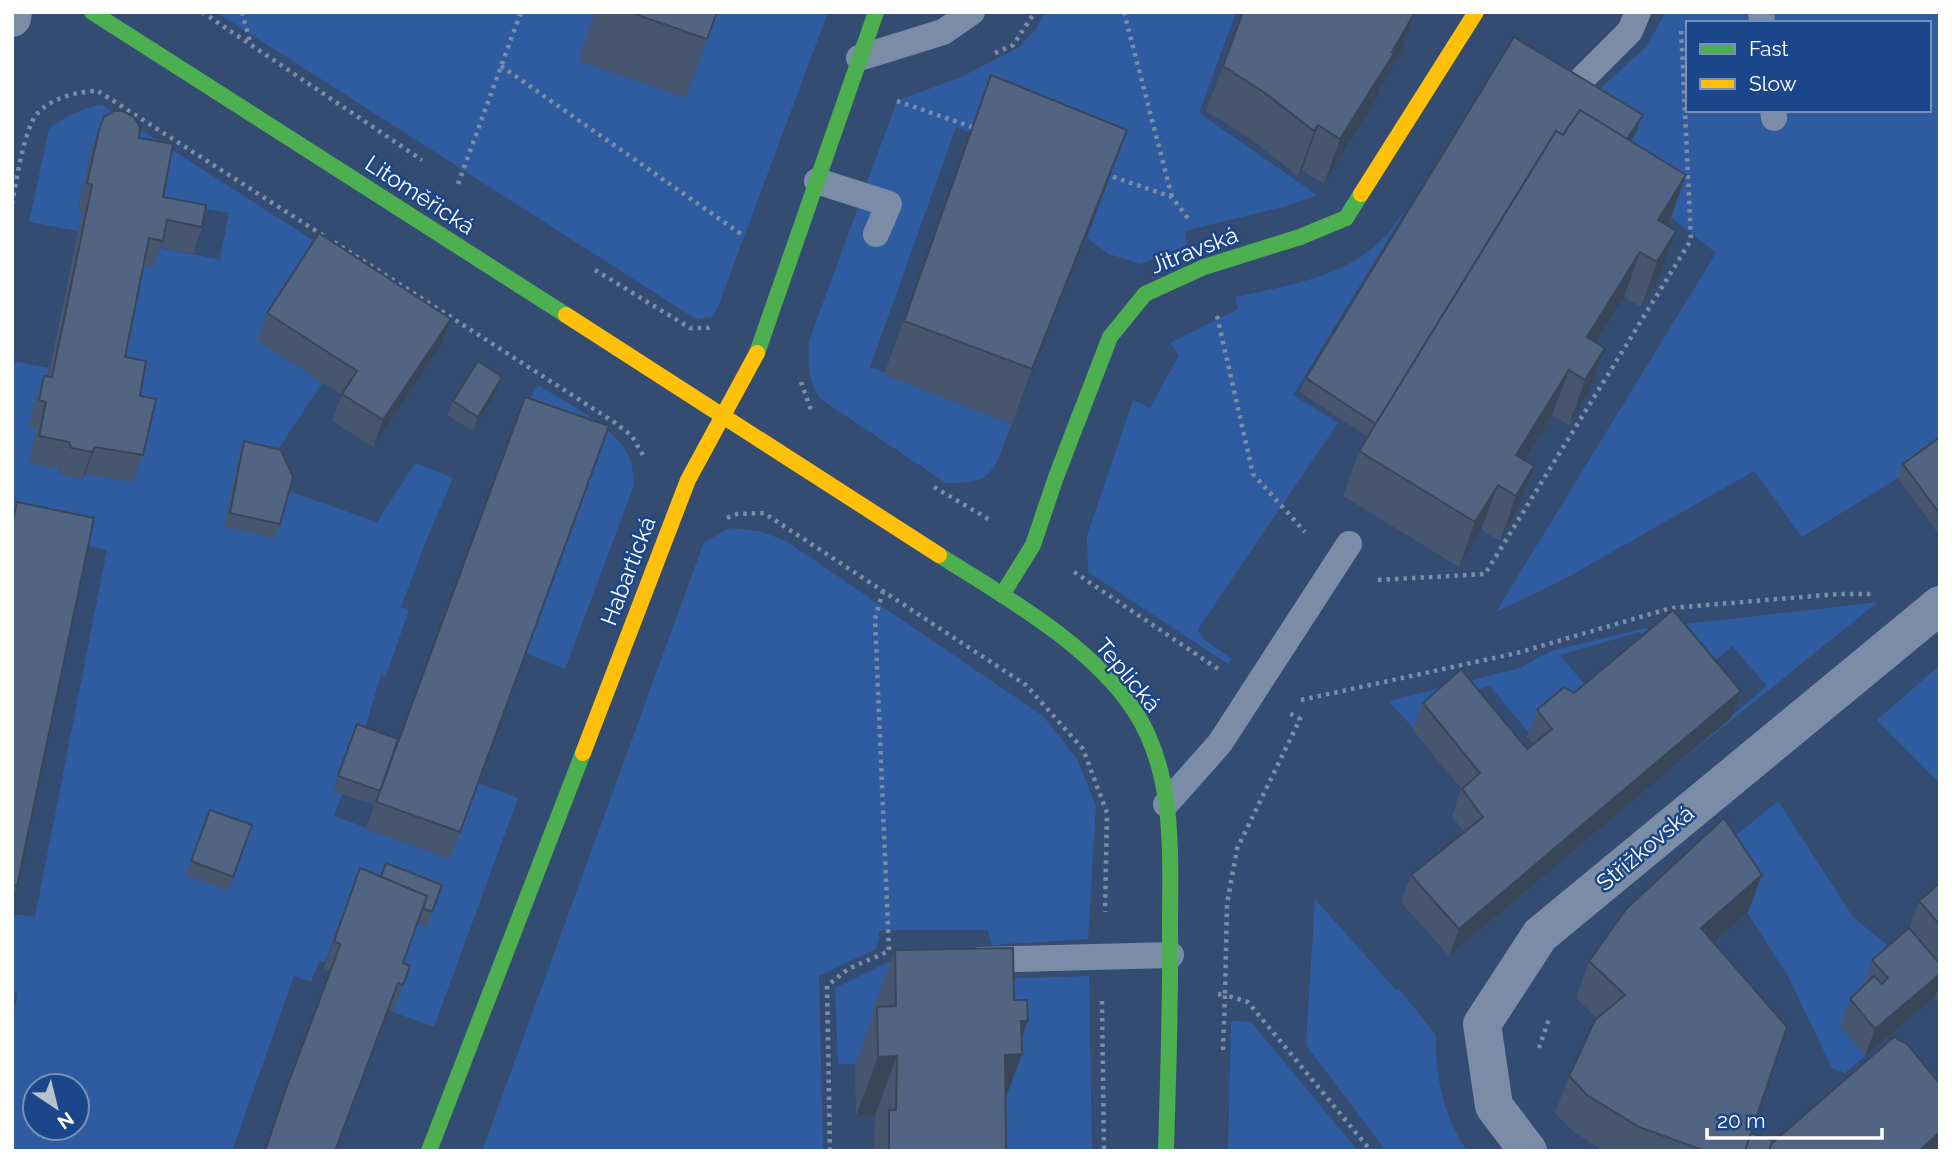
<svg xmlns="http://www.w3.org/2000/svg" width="1952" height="1163" font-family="Raleway,sans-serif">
<rect width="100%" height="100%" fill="#344c71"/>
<g fill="#2f5ca1" fill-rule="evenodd">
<path d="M216 12H828L719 304 712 317 696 319Z"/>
<path d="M1045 12H1236L1199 113 1317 195 1290 205 1185 231 1187 245 1141 264 1109 254 1087 238 1107 184 956 127 870 367 1012 424C993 466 1000 484 946 483L822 400C807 382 808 363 809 341L897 101 963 76 1018 48 1037 28Z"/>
<path d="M1666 12H1940V447L1898 478 1802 537 1754 471 1568 577 1496 612 1716 253 1672 218 1608 179 1640 127 1591 97 1646 47ZM1688 23H1929V110H1688Z"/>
<path d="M102 105 386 287 273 457 288 491 377 522 415 463 453 478 426 541 401 607 409 610 386 676 381 675 361 741 352 738 333 790 342 794 334 816 449 858 477 783 518 798 434 1027 393 1012 400 993 394 990 418 923 427 926 350 896 325 962 319 961 311 982 294 976 232 1151H12V1019L18 993 12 992V914L35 917 107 550 12 530V361L49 368 36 429 61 475 82 479 85 474 115 384 139 265 157 247 220 260 229 213 200 208 196 232 89 157 78 210 82 212 78 231 29 222 49 129C66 116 81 108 102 105ZM35 1086H77V1128H35Z"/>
<path d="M1406 210 1293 395 1338 423 1198 629 1202 638 1232 659 1228 664 1088 572 1087 536 1133 400 1150 408 1179 355 1170 343 1238 309 1235 297C1281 287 1330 280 1369 251 1384 240 1395 224 1406 210Z"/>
<path d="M538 385C565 402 606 422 624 448 632 459 633 472 634 485L565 669 525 653 551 588 599 453 515 424Z"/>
<path d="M730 528 759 531 786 541 1043 716 1077 759 1096 806 1088 939 991 945 988 930H880L876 949 819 976 823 1151H482L704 542Z"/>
<path d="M1878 602 1632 800 1767 686 1732 646 1696 677 1652 646 1640 632 1560 655 1593 695 1531 735 1490 686 1451 697 1413 728 1389 701 1520 668 1551 651 1641 629Z"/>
<path d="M1940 665 1938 699 1940 784 1877 720Z"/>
<path d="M1778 801 1853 917 1899 955 1865 1056 1845 1073 1832 1068 1788 976 1711 856Z"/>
<path d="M1315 899 1396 990 1399 989 1436 1035C1435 1077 1443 1115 1467 1151H1386L1306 1045Z"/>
<path d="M892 960 921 981 1089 976 1092 1151H984L874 1065 838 1064 835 988Z"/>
<path d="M1231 1021 1251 1022 1358 1151H1228Z"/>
</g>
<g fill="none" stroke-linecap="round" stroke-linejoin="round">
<g stroke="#7b8da6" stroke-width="4.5" stroke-dasharray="3.5 5" stroke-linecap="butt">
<path d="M202 12 422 160"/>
<path d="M242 12 250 42"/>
<path d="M1124 12 1172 197"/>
<path d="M995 53 1013 45 1035 12"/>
<path d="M501 66 744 236"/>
<path d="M897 101 975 128"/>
<path d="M1105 174 1172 197 1189 220"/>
<path d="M458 184 521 12"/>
<path d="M12 204C16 183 24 129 37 114 50 98 79 91 98 91L324 236"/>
<path d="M334 242 614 422 632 436 644 457"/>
<path d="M595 270 690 328H708L713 326"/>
<path d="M1217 316 1253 474 1305 532"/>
<path d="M801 382 811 410 814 412"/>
<path d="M934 487 990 520"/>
<path d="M727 518 737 514 764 513 1026 685 1083 749 1107 813 1105 912"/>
<path d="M1074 572 1218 669"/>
<path d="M1378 580 1485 574 1691 240 1681 27"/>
<path d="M1301 700 1517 653 1671 608 1838 594H1872"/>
<path d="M1218 994 1225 995 1227 904 1237 849 1300 719 1289 713"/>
<path d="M1102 1001 1104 1151"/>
<path d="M1539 1048 1550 1016"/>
<path d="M1223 1050 1225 995 1248 1002 1371 1151"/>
<path d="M830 1151 827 986 848 969 889 951 875 619 883 591"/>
</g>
<g stroke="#7b8da6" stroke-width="26">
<path d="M1761 12 1762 23"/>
<path d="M859 58 943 32 972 12"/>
<path d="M1573 88 1630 31 1638 12"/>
<path d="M1773 110 1774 118"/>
<path d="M817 181 889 204 876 234"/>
<path d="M1166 804 1220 743 1349 544"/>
<path d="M980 960 1171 955"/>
</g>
<g stroke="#7b8da6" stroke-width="38">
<path d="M12 18 13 12"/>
<path d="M1528 1151 1494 1106 1482 1024 1540 935 1940 605"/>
</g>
<g stroke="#4caf50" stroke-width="16">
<path d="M92 12 566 315"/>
<path d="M757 353 876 12"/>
<path d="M939 555C1005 597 1090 644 1134 710 1176 773 1170 855 1170 927 1171 1002 1168 1076 1166 1151"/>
<path d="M1002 595 1033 545 1056 477 1110 337 1145 294 1204 267 1300 237 1346 218 1361 194"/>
<path d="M429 1151 583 753"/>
</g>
<g stroke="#ffc107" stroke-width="16">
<path d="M1361 194 1476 12"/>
<path d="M566 315 939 555"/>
<path d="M583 753 688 480 757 353"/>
</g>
</g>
<g fill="#46566f">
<path d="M595 12H717L686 98 578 61Z"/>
<path d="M1243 12H1415L1399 57 1381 87 1377 98 1324 184 1302 170 1298 176 1249 138 1206 111Z"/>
<path d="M104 117 139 138 163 197 202 227 193 254 160 247 153 268 143 266 125 357 140 396 143 455 133 482 85 474 82 479 61 475 59 469 29 463 36 429 29 427 34 403 44 376 48 377 82 212 78 210 89 157Z"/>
<path d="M1637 129 1630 140 1686 175 1670 220 1666 225 1660 276 1641 307 1624 297 1596 342 1605 348 1588 393 1569 425 1552 415 1524 460 1534 466 1517 511 1500 541 1481 530 1459 567 1343 496 1359 451 1368 437 1300 392 1306 378Z"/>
<path d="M971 130 1107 185 1012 424 884 375Z"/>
<path d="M267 313 451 319 441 346 373 447 332 421 342 395 257 340Z"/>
<path d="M497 392 473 431 447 415 453 401Z"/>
<path d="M609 426 450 859 366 829 374 805 333 791 357 724 383 782Z"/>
<path d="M1940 437V530L1937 532 1898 478 1903 464Z"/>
<path d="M244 441 280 524 275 538 224 527 239 456Z"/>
<path d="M17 502V886L12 900V514Z"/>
<path d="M1574 693 1731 718 1449 956 1401 902 1411 875 1464 832 1452 816 1461 789 1413 730 1423 703 1527 749 1533 744 1527 737 1537 710Z"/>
<path d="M210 810 252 825 228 891 186 875Z"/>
<path d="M360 868 381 877 442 885 427 927 418 923 403 963 410 966 393 1012 389 1010 330 971 324 968Z"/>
<path d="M1762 875 1748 912 1714 942 1751 1133 1774 1141 1940 1151H1603L1574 1132 1555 1113 1569 1076 1597 1018 1576 998 1589 961Z"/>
<path d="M1940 883V1002L1935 997 1865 1056 1840 1026 1850 999 1863 987 1872 960 1909 928 1919 901Z"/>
<path d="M895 950 1014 1000 1028 1021 1021 1039 1022 1054 1006 1097V1151H874L875 1115 856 1116 855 1066 873 1015V1009Z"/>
</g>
<g fill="#39465a">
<path d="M1415 12 1399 57 1381 87 1377 98 1324 184 1340 139Z"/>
<path d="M1643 115 1637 129 1605 180 1610 166Z"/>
<path d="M1318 125 1302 170 1298 176 1314 131Z"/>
<path d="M1127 130 1107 185 1012 424 1032 369Z"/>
<path d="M1686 175 1670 220 1647 256 1658 220Z"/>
<path d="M1676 231 1660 276 1641 307 1657 262Z"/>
<path d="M1640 252 1624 297 1576 374 1587 337Z"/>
<path d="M451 319 441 346 373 447 383 420Z"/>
<path d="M1605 348 1588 393 1569 425 1585 380Z"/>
<path d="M1569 370 1552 415 1506 490 1516 455Z"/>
<path d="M502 377 497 392 473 431 478 417Z"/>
<path d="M95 447 85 474 82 479 92 452Z"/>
<path d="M1534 466 1517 511 1500 541 1516 496Z"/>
<path d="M1498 485 1481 530 1459 567 1475 522Z"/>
<path d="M1741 691 1731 718 1449 956 1459 929Z"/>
<path d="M1762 875 1748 912 1688 965 1701 928Z"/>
<path d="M1940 974V983L1935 997 1865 1056 1875 1029Z"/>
<path d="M1021 1021H1028L1016 1054H1022L1000 1113 1005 1055Z"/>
<path d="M897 1056 875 1115 856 1116 878 1057Z"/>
<path d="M1940 1132V1151H1919Z"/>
</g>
<g fill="#516481" stroke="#39465a" stroke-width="2">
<path d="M629 12H717L707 39Z"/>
<path d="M1243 12H1415L1392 52 1394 53 1340 139 1318 125 1314 131 1265 93 1223 66Z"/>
<path d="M1514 37 1643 115 1627 139 1580 110 1563 135 1556 131 1376 424 1306 378Z"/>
<path d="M991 75 1127 130 1032 369 904 321Z"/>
<path d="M1580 110 1686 175 1658 220 1676 231 1657 262 1640 252 1587 337 1605 348 1585 380 1569 370 1516 455 1534 466 1516 496 1498 485 1475 522 1359 451 1556 131 1563 135Z"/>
<path d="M114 111H123L134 117 140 127 139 138 173 144 163 197 206 205 202 227 167 220 163 241 149 238 125 357 146 361 140 396 156 399 143 455 95 447 92 452 71 448 69 442 39 436 46 402 39 400 44 376 52 377 92 185 87 183 99 130 104 117Z"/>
<path d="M319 233 451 319 383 420 342 394 357 371 267 313Z"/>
<path d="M478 361 502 377 478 417 453 401Z"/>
<path d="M525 397 609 426 460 832 376 802Z"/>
<path d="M1940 437V514L1903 464Z"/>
<path d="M244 441 281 450 293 477 280 524 230 513Z"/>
<path d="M17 502 94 518 17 886 12 885V525Z"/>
<path d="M1673 610 1741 691 1459 929 1411 875 1483 817 1462 789 1480 773 1423 703 1461 669 1527 749 1552 729 1537 710 1564 687 1574 693Z"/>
<path d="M357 724 398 739 380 791 338 776Z"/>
<path d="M210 810 252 825 233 877 191 861Z"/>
<path d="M1724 818 1762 875 1701 928 1787 1027 1745 1151H1705L1639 1127 1587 1095 1569 1076 1595 1020 1625 995 1589 961 1627 908Z"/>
<path d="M386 863 442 885 432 912 423 908 427 896 381 877Z"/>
<path d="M360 868 427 896 403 963 410 966 403 985 398 983 335 1151H265L286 1089 335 959 340 944 334 941Z"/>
<path d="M1940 883V925L1919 901Z"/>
<path d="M1909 928 1940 964V974L1875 1029 1850 999 1874 976 1882 984 1888 978 1872 960Z"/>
<path d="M1013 948 1014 1000H1027L1028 1021H1021L1022 1054 1005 1055 1006 1151H889V1110H896L897 1056 878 1057 877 1007 896 1006 895 950Z"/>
<path d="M1894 1037 1908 1045 1940 1084V1132L1919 1151H1769L1771 1144Z"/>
<path d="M1751 1133 1774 1141 1771 1144 1769 1151H1745Z"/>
</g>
<g text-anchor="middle" stroke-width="5" stroke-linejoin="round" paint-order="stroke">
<g font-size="23" fill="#fff" stroke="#1b468a">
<text transform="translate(420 195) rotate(33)" y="8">Litoměřická</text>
<text transform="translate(1194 250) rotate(-21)" y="8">Jitravská</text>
<text transform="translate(628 571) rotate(-69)" y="8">Habartická</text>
<text transform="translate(1128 675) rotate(50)" y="8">Teplická</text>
<text transform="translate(1645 848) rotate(-40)" y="8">Střížkovská</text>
</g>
</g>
<rect width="1952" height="1163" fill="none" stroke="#ffffff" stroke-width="28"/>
<rect x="1686" y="21" width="245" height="91" fill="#1b468a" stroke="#7690b9" stroke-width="2"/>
<rect x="1700" y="44" width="35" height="10" fill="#4caf50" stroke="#7690b9" stroke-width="2"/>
<text x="1749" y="56" font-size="21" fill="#ffffff">Fast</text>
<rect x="1700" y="79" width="35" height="10" fill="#ffc107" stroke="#7690b9" stroke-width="2"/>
<text x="1749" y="91" font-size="21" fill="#ffffff">Slow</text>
<g transform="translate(56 1107) rotate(145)"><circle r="33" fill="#1b468a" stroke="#7690b9" stroke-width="2"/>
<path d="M0-5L12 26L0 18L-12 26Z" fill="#b8c0cd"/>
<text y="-10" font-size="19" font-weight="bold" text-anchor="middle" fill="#ffffff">N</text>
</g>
<path d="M1707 1128v10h175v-10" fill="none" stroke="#ffffff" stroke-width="3.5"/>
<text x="1717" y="1128" font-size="21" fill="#ffffff" stroke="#1b468a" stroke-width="5" paint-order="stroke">20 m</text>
</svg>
